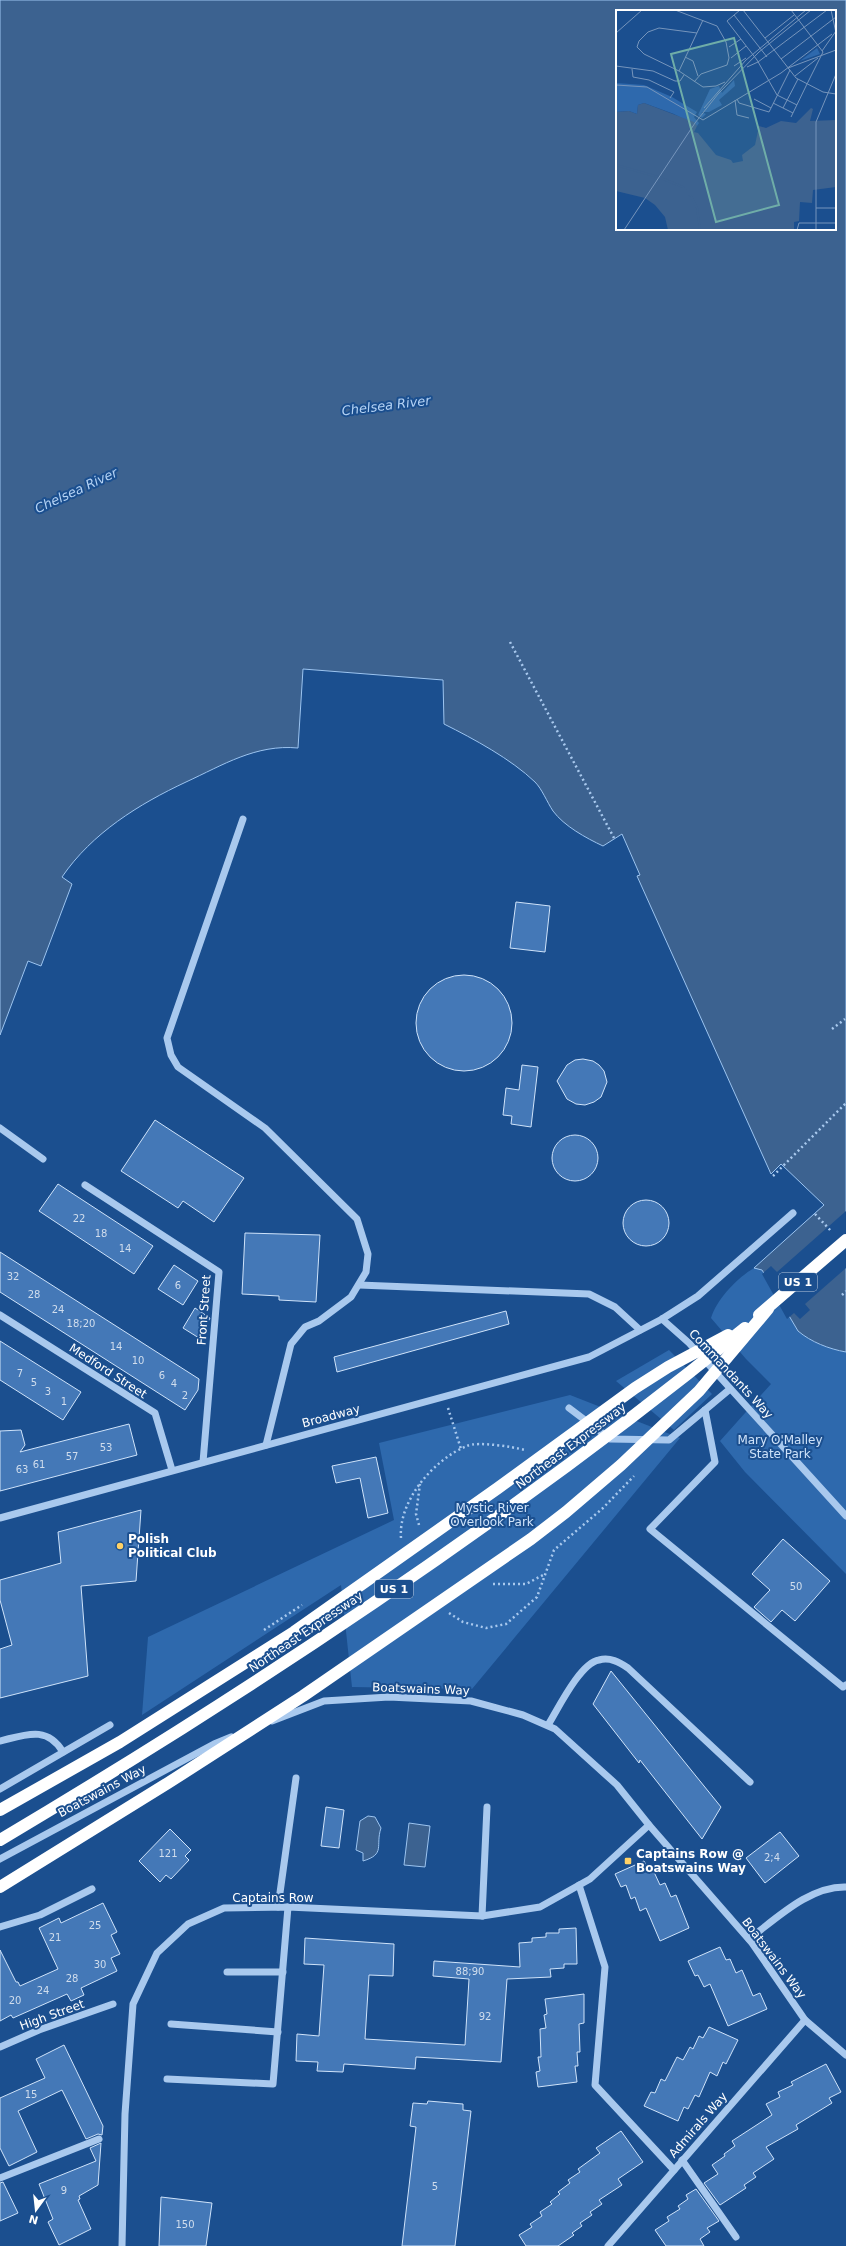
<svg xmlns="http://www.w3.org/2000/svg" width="846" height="2246" font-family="'DejaVu Sans',sans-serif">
<rect width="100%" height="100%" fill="#1b4f8f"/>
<g fill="#2e69ad">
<path d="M754 1268 762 1270 798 1331C811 1342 829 1349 846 1352V1574L745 1472 720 1441 771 1384 746 1359 711 1318C717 1299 737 1278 754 1268Z"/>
<path d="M669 1350 712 1394 674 1430 616 1381Z"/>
<path d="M570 1395 680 1438 472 1689 352 1687 341 1585 142 1715 148 1637 394 1520 379 1443Z"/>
</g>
<g fill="#3c6290" stroke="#9cc4f0" fill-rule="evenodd">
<path d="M0 0H846V1352C829 1349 811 1342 798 1331L762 1270 754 1268 824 1205 781 1164 771 1174 637 876 640 875 622 834 603 846C586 838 564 826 553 811 547 802 542 789 535 782 511 759 474 739 444 724L443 680 303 669 298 748C256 744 223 765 186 782 139 804 92 833 62 877L72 884 41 966 28 961 0 1035ZM617 11H835V229H617Z"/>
<path d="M368 1816 375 1817 381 1828C375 1846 386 1854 363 1861V1853L356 1850 360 1821Z"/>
<path d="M409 1823 430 1826 425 1867 404 1865Z"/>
</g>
<path fill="#1b4f8f" d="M846 1211V1268L805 1304 810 1310 800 1319 794 1313 787 1319 762 1274 771 1266 777 1272Z"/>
<g fill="#4478b7" stroke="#cfe3fa">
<path d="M516 902 550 906 545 952 510 948Z"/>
<circle cx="464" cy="1023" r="48"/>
<path d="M583 1059 593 1061 599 1065 604 1071 607 1082 601 1097 594 1102 585 1105 576 1104 567 1099 557 1081 567 1065 575 1060Z"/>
<path d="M522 1065 538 1067 531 1127 511 1124 512 1116 503 1115 506 1088 519 1090Z"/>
<path d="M155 1120 244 1178 214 1222 183 1201 178 1208 121 1171Z"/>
<circle cx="575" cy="1158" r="23"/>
<path d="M58 1184 153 1246 134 1274 39 1211Z"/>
<circle cx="646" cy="1223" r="23"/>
<path d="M245 1233 320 1235 316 1302 279 1300V1296L242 1294Z"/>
<path d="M0 1252 199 1379 198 1390 185 1410 0 1292Z"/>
<path d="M174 1265 198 1281 183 1305 158 1289Z"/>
<path d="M195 1308 210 1318 199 1338 183 1328Z"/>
<path d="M506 1311 509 1324 337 1372 334 1357Z"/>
<path d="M0 1341 81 1392 63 1420 0 1380Z"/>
<path d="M129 1424 137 1455 0 1491V1431L21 1430 25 1445 20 1452Z"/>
<path d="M376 1457 388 1513 368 1518 360 1478 336 1483 332 1466Z"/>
<path d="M141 1510 136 1581 81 1586 88 1676 0 1698V1649L12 1645 0 1600V1580L61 1563 58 1532Z"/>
<path d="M783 1539 830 1581 795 1621 782 1610 771 1622 754 1607 770 1590 752 1574Z"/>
<path d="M611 1671 721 1807 702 1839 640 1760 639 1763 593 1704Z"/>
<path d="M326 1807 344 1810 339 1848 321 1846Z"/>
<path d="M170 1829 191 1850 185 1856 189 1860 171 1879 166 1875 160 1882 139 1861Z"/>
<path d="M780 1832 799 1856 765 1883 746 1858Z"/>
<path d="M644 1861 650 1873 654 1872 660 1885 665 1883 671 1897 676 1895 689 1928 660 1941 646 1908 640 1911 635 1897 631 1899 626 1885 621 1887 615 1874Z"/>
<path d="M103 1903 117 1932 111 1935 120 1954 111 1958 117 1971 81 1988 84 1995 71 2001 67 1994 13 2018 11 2015 0 2021V1950L16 1982H18L20 1986 58 1969 39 1928 59 1918 61 1923Z"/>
<path d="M576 1928 577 1964H564V1968L550 1969 551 1977 507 1979 501 2062 416 2057 415 2069 344 2064 343 2072 317 2071 318 2062 296 2061 297 2034 319 2036 324 1965 304 1964 305 1938 394 1944 393 1976 369 1975 365 2039 465 2045 469 1979 433 1976 434 1961 520 1967 519 1943 532 1942V1938L546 1937V1933H559V1929Z"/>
<path d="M720 1947 726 1960 730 1959 736 1973 742 1970 753 1996 760 1993 767 2009 728 2026 710 1984 704 1987 698 1975 695 1976 688 1961Z"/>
<path d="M584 1994V2023L579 2024 580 2052H577L578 2066H575L577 2082 538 2087 536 2072 540 2071 538 2057H541L540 2029 546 2028 544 2015 547 2014 545 1999Z"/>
<path d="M709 2027 738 2040 726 2064 723 2062 717 2076 710 2072 699 2097 695 2095 688 2109 684 2107 678 2121 644 2106 651 2092 655 2093 661 2079 665 2081 677 2057 683 2060 690 2047 693 2049 699 2036 703 2038Z"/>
<path d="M64 2045 103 2126 102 2135 98 2134 86 2139 62 2090 18 2111 37 2152 9 2166 0 2148V2098L45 2078 36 2059Z"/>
<path d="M826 2064 841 2092 829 2098 832 2103 796 2125 798 2129 766 2147 774 2159 753 2173 756 2177 744 2185 746 2188 720 2205 704 2183 718 2174 712 2165 725 2156 724 2154 735 2146 732 2141 772 2115 766 2104 780 2097 778 2092 793 2085 791 2082Z"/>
<path d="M428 2101 463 2104V2110L471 2111 455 2246H402L416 2127 410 2126 413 2103 427 2104Z"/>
<path d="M621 2131 643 2162 618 2179 622 2185 599 2200 602 2204 590 2212 592 2215 580 2223 582 2226 572 2233 574 2235 558 2246H526L519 2235 532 2227 530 2224 542 2216 540 2212 552 2204 550 2202 560 2194 558 2192 570 2183 568 2180 580 2172 578 2169 600 2153 596 2148Z"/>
<path d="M101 2143 98 2185 79 2196 80 2199 78 2200 91 2229 59 2245 48 2222 53 2219 39 2184 96 2161 90 2148Z"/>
<path d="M3 2182 18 2213 0 2221V2183Z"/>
<path d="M696 2189 719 2221 707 2228 710 2232 700 2239 704 2246H666L655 2230 669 2221 667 2217 680 2209 678 2206 688 2199 686 2195Z"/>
<path d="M161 2197 212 2203 206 2246H159Z"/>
</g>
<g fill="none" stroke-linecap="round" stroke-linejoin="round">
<g stroke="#a9c9ee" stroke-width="2.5" stroke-dasharray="2 3" stroke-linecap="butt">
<path d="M510 642 614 838"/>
<path d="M832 1029 845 1019"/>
<path d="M773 1176 846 1103"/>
<path d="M815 1214 832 1232"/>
<path d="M842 1295 846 1291"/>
<path d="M448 1408 461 1449"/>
<path d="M419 1525 416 1514 420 1484"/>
<path d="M401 1538C398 1501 434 1459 467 1446 478 1441 513 1447 525 1450"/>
<path d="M493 1584H526L545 1574"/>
<path d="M449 1613 463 1622 486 1628 506 1624 537 1597 554 1550 603 1508 634 1476"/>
<path d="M264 1630 302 1605"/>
</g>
<g stroke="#a9c9ee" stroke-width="7">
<path d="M243 819 167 1038 171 1055 178 1067 265 1128 357 1219 368 1254 366 1272 351 1297 319 1321 305 1327 291 1344 266 1445"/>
<path d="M0 1128 43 1159"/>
<path d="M85 1185 219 1272 203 1462"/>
<path d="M359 1285 589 1294 615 1307 640 1330"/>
<path d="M0 1315 155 1413 172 1470"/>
<path d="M662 1319 689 1343 846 1516"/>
<path d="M569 1408 610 1439 669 1440 730 1389"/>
<path d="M705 1410 715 1462 650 1529 843 1687 846 1685"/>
<path d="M0 1518 589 1357 662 1319 698 1296 793 1213"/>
<path d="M272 1721 324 1701 389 1697 471 1701 523 1715 555 1729 617 1785 649 1825 752 1943 805 2020 846 2055"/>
<path d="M548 1725C558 1709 580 1663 599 1660 610 1657 619 1662 628 1668L750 1782"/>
<path d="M0 1741C25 1735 47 1725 63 1752"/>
<path d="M0 1789 110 1725"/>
<path d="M0 1859 214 1744 231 1737"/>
<path d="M579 1885 605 1967 595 2085 674 2170"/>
<path d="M278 1907 296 1778"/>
<path d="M482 1916 487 1807"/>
<path d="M0 1927 40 1915 92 1889"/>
<path d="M749 1939C776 1919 809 1886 846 1887"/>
<path d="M227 1972H283"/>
<path d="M171 2024 278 2032"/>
<path d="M0 2047 39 2030 113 2004"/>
<path d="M167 2079 273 2084 288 1907"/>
<path d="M682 2160 736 2237"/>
<path d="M0 2178 99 2139"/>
<path d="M122 2246 125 2114 133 2004 157 1953 188 1924 224 1908 288 1907 482 1916 540 1907 590 1879 649 1825"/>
<path d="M608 2246 805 2020"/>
</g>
<path stroke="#fff" stroke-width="12" d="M759 1315 846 1240"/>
<g stroke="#fff" stroke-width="12">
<path d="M0 1810 120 1742 294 1632 498 1488 635 1388 668 1367 728 1335"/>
<path d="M0 1840C259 1686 511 1518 745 1328"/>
<path d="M0 1887 168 1783 303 1696 531 1539 566 1512 621 1465 699 1391 768 1309"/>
</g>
</g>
<g fill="#ffd166" stroke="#1b4f8f" stroke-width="1.5">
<circle cx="120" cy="1546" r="4"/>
<rect x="624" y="1857" width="8" height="8" rx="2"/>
</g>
<g text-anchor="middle" stroke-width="4" stroke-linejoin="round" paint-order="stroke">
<g font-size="10" fill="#d0dded">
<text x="79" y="1222">22</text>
<text x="101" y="1237">18</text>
<text x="125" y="1252">14</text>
<text x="13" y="1280">32</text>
<text x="178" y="1289">6</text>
<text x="34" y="1298">28</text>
<text x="58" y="1313">24</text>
<text x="81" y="1327">18;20</text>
<text x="116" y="1350">14</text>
<text x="138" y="1364">10</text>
<text x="20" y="1377">7</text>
<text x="162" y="1379">6</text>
<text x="34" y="1386">5</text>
<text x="174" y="1387">4</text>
<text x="48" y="1395">3</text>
<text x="185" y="1399">2</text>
<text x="64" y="1405">1</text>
<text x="106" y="1451">53</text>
<text x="72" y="1460">57</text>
<text x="39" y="1468">61</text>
<text x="22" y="1473">63</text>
<text x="796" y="1590">50</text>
<text x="168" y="1857">121</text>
<text x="772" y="1861">2;4</text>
<text x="95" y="1929">25</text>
<text x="55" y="1941">21</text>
<text x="100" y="1968">30</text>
<text x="470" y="1975">88;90</text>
<text x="72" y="1982">28</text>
<text x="43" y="1994">24</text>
<text x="15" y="2004">20</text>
<text x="485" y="2020">92</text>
<text x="31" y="2098">15</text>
<text x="435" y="2190">5</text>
<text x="64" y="2194">9</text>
<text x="185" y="2228">150</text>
</g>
<g fill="#1b4f8f" stroke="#bbcadd" stroke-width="1">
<rect x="779" y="1273" width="38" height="18" rx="3"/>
<rect x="375" y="1580" width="38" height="18" rx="3"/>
</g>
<g font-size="11" font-weight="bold" fill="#fff">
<text x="798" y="1286">US 1</text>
<text x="394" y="1593">US 1</text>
</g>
<g font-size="12" fill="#fff" stroke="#1b4f8f">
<text transform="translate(204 1310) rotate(-86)" y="4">Front Street</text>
<text transform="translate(108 1371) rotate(33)" y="4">Medford Street</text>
<text transform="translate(731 1374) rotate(47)" y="4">Commandants Way</text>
<text transform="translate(331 1416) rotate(-15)" y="4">Broadway</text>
<text transform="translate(571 1446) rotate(-37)" y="4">Northeast Expressway</text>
<text transform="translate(306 1632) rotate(-34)" y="4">Northeast Expressway</text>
<text transform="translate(421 1689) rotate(2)" y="4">Boatswains Way</text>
<text transform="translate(102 1791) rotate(-28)" y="4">Boatswains Way</text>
<text x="273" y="1902">Captains Row</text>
<text transform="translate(774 1958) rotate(53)" y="4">Boatswains Way</text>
<text transform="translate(52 2015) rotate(-20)" y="4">High Street</text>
<text transform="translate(698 2125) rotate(-49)" y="4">Admirals Way</text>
</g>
<g font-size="12" fill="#cfe3fa" stroke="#1b4f8f">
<text x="780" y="1444">Mary O'Malley<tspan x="780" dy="14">State Park</tspan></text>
<text x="492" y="1512">Mystic River<tspan x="492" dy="14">Overlook Park</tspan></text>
</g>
<g font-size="12" font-weight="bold" fill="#fff" stroke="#1b4f8f" text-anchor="start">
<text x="128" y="1543">Polish<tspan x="128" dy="14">Political Club</tspan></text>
<text x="636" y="1858">Captains Row @<tspan x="636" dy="14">Boatswains Way</tspan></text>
</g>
<g font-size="13" font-style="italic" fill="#b5d3f5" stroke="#1b4f8f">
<text transform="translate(386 405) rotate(-7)" y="5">Chelsea River</text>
<text transform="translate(76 490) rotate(-25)" y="5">Chelsea River</text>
</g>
</g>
<g transform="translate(616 10)">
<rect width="220" height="220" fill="#1b4f8f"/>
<path d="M201 38 204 44 184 51ZM118 70 119 76 103 90 106 95 93 102H85L90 104 86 108 82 105 94 79 103 76 106 83ZM0 73 28 75 56 87 81 102 78 107 83 113 81 116 58 104 28 93 22 95 21 104 13 101 0 102Z" fill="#2e69ad"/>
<path d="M28 93 78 112 81 116 78 122 82 123 100 145 115 150 117 153 127 151 126 145 139 135 143 116 150 118 165 111 180 113 195 98 197 99 194 111 220 110V177L197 180 196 193 184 192 183 211 178 212V220H52L49 207 39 195 29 188 0 181V102L13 101 21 104 22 95Z" fill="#3c6290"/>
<path fill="none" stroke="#3c6290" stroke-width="2" d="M0 155 42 167M45 168 67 177 75 186 81 198 84 220"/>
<path fill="none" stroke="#7695bc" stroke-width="1" d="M59 0 101 16 110 32 113 48 111 55 85 64 78 72M124 0 111 11 141 50 161 85 181 95M127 0 180 68 207 82 220 84M175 0 207 42 191 74M215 0 220 23M118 5 151 47M0 23 26 0M81 23 43 18 32 22 23 31 21 37 28 44 63 61 87 77 100 76 109 72M149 28 178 5M113 37 125 29M206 41 220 21M69 47 77 51 82 66M115 48 130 36M165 49 220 7M142 52 211 0M0 56 37 61 59 71H64L68 65M118 56 130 48M131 57 142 52M172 58 220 40M16 59 17 67 33 70 58 82 54 88M63 61 87 10M179 66 202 48M0 75 31 77 87 110 165 63 216 24M121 89 123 93 153 102 174 60M138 89 155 98M119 90 121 105 133 108M157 93 177 103M88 98 130 50 190 0M167 98 182 69M175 107 191 74M200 198H220M200 213H220M8 220 79 113 102 84 143 42 195 0M181 220 183 213H200M200 220V112L220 64"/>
<path fill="#6fada8" fill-opacity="0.15" stroke="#6fada8" stroke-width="2" d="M118 28 163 195 100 212 55 44Z"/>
<rect width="220" height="220" fill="none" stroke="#fff" stroke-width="2"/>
</g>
<g transform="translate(36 2210) rotate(195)" stroke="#1b4f8f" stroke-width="3" paint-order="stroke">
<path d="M0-3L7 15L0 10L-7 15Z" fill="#ffffff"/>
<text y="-6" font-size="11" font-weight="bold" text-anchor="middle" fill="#ffffff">N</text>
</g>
</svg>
